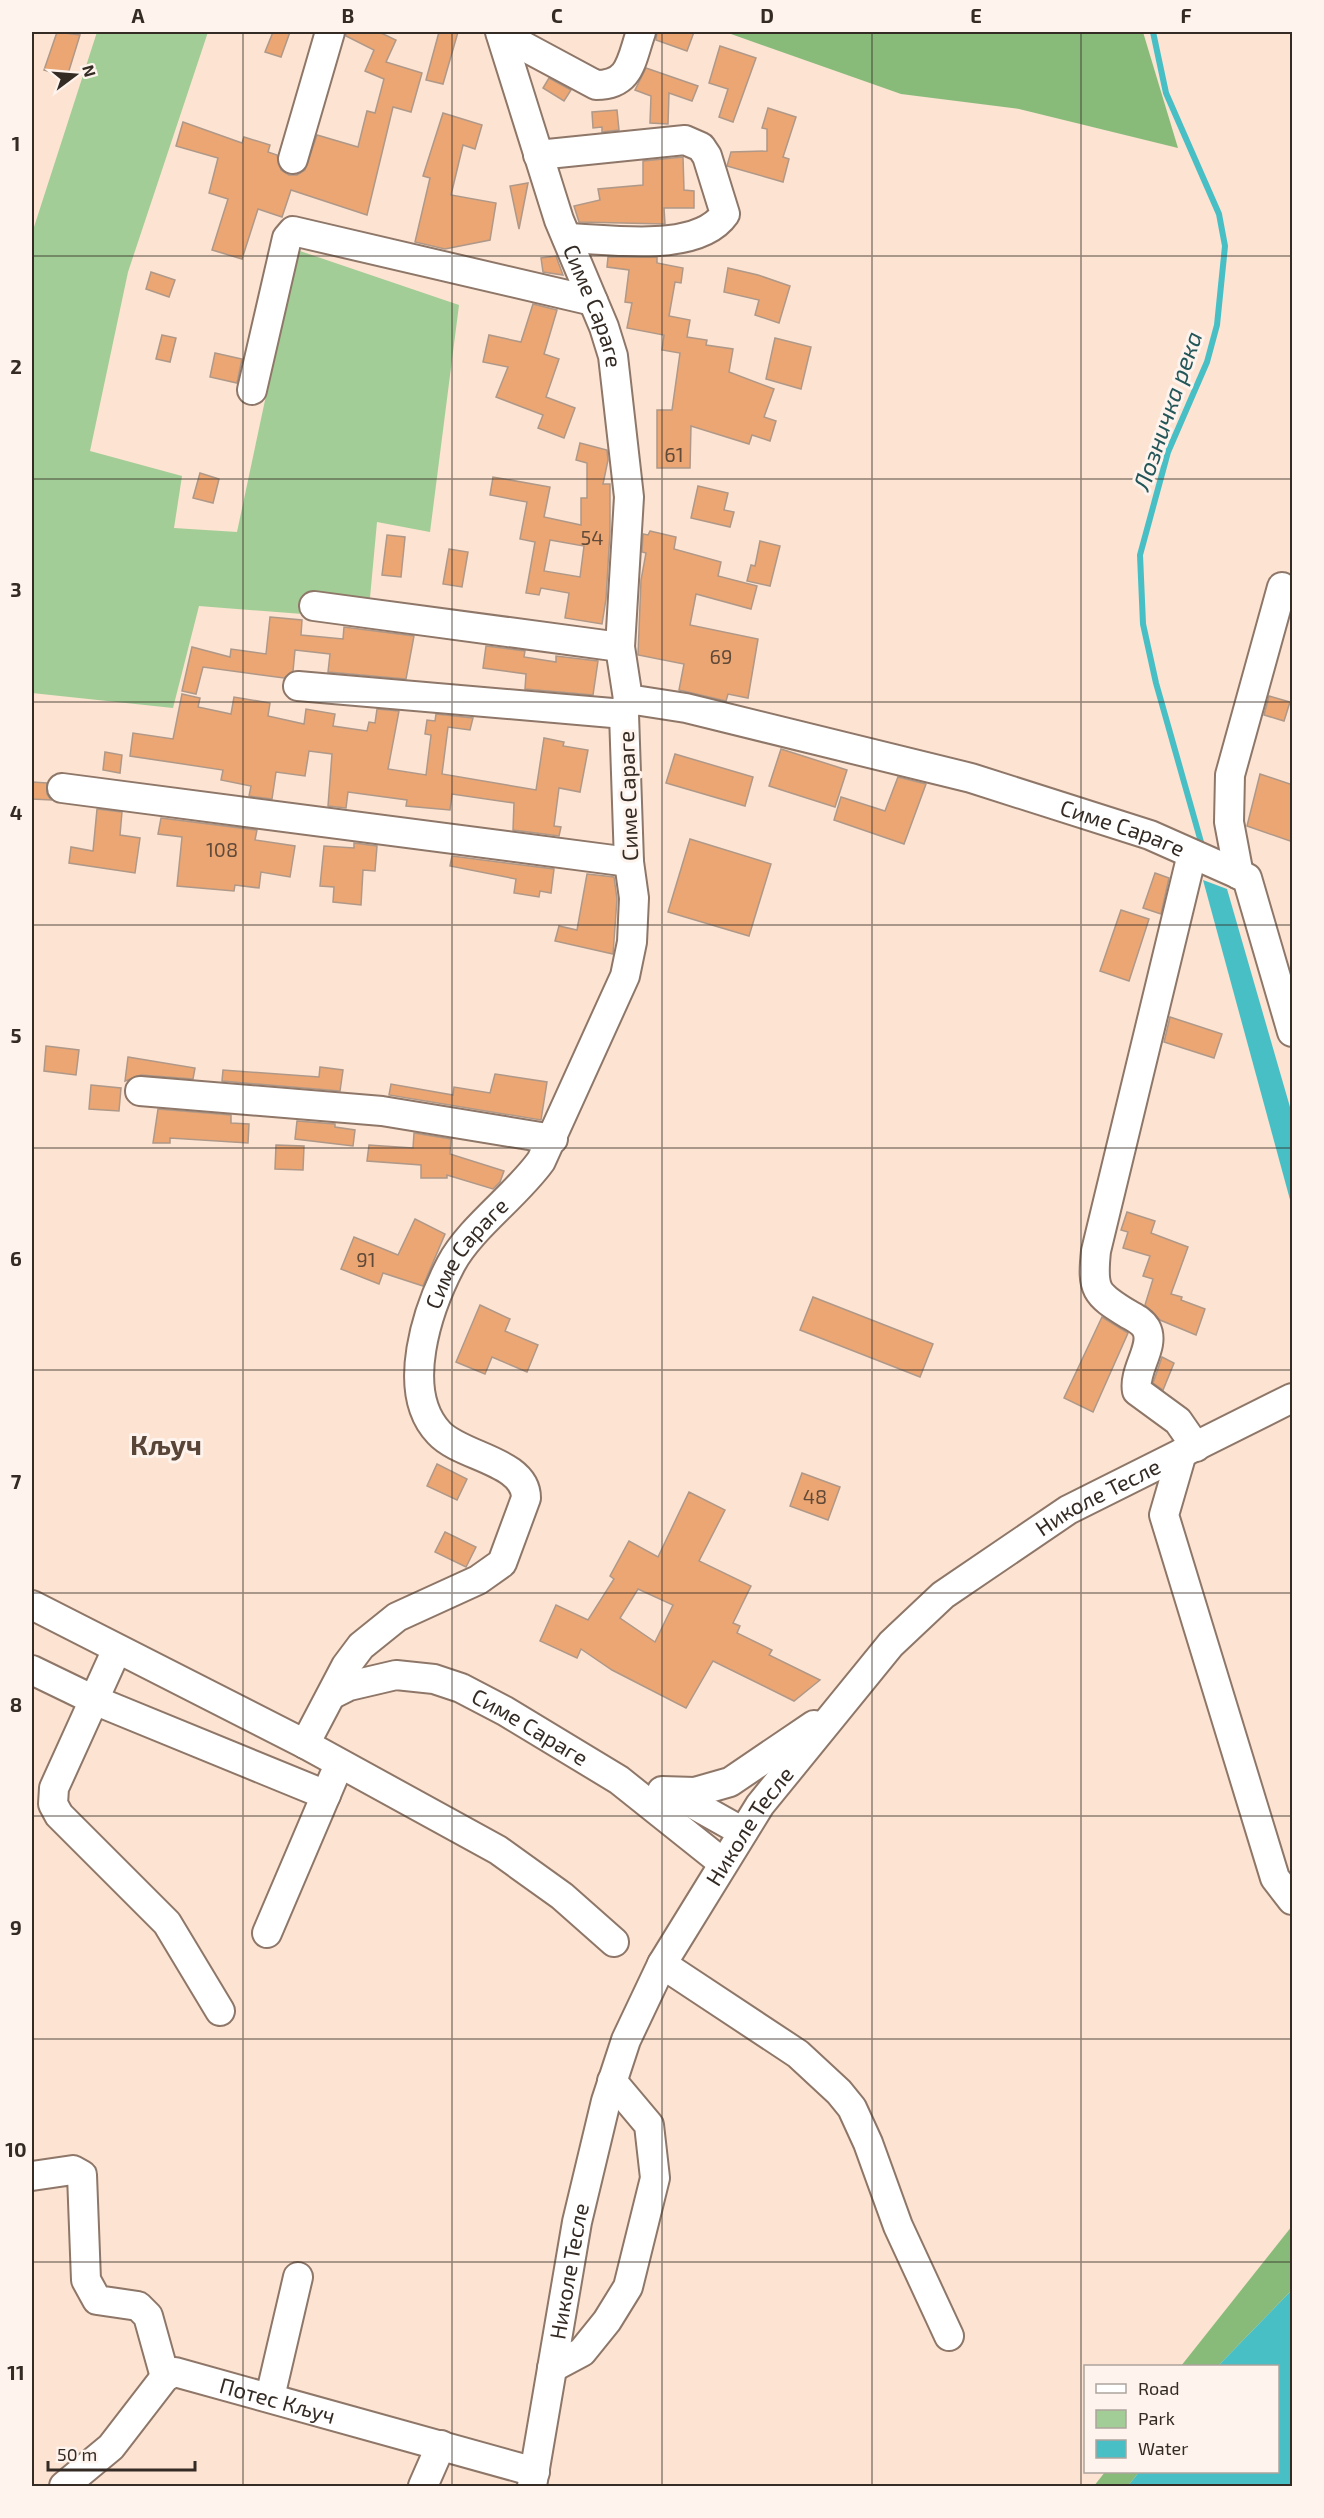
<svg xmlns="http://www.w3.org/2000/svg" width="1324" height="2518" font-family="'Exo 2',sans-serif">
<rect width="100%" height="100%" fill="#fce3d2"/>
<path fill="#a2cd96" d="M97 32H208L128 272 90 451 182 476 174 528 237 532 297 250 459 305 430 532 377 522 368 619 199 606 173 708 32 693V226L34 227Z"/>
<g fill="#88bb7a">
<path d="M732 32H1143L1178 148 1019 109 901 94 731 34Z"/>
<path d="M1292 2226V2290L1218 2366H1181Z"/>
<path d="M1105 2472H1139L1128 2486H1094Z"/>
</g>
<g fill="#47bfc5">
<path d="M1203 880 1227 889 1292 1114V1207Z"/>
<path d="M1292 2290V2486H1128L1139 2472H1278V2366H1218Z"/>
</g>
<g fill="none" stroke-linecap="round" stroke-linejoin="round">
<path stroke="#47bfc5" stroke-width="6" d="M1153 32 1166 93 1219 214 1225 246 1217 325 1207 362 1168 452 1140 555 1143 624 1156 683 1201 842"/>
</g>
<g fill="#eba673" stroke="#af9888" stroke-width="1.5" fill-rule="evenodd">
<path d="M57 32 80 35 67 77 44 70Z"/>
<path d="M273 32H290L281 57 265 52Z"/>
<path d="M346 32H379L396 40 386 62 422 73 411 112 393 107 367 215 291 190 282 217 258 209 242 259 212 250 228 199 209 193 218 158 176 146 183 122 242 143 244 137 270 145 268 152 277 155 281 170 289 175H297L305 170 317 135 358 147 367 111 375 113 384 79 365 71 374 50 346 36Z"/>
<path d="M439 32H458L443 84 426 80Z"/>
<path d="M657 32H694L687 51 656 40Z"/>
<path d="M720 46 756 58 733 122 719 117 728 89 709 83Z"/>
<path d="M646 68 698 86 692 101 669 93 668 124 650 123 651 96 635 90Z"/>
<path d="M549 78 571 90 564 101 543 88Z"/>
<path d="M768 108 796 117 783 157 789 159 783 182 727 166 731 152 767 151V129L762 128Z"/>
<path d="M617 110 619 130 602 132V127L593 128 592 112Z"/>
<path d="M443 113 482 125 475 149 463 145 451 195 496 203 490 240 445 249 415 242 430 178 423 176Z"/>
<path d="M683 157 684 190 694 191V208H664L665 224 579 222 574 206 600 200 598 189 643 185V161Z"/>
<path d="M528 183 519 229 510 186Z"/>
<path d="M556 256 563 275 543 272 541 258Z"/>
<path d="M608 257H657V263L683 268 681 283 675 282 669 316 690 320 687 337 707 340 706 345 733 349 729 372 774 389 764 417 776 421 770 441 752 435 749 444 691 426 690 468H657V410H672L680 353 662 350 664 335 627 328 632 303 625 302 629 270 607 267Z"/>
<path d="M728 268 758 275 790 286 779 323 755 315 759 300 724 292Z"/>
<path d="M151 272 175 280 169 297 146 289Z"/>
<path d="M533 304 557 310 544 354 559 359 546 397 575 408 564 438 538 428 543 415 496 397 508 367 483 362 489 335 521 342Z"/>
<path d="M162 335 176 338 170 362 156 359Z"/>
<path d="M775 338 811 347 801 389 766 379Z"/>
<path d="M215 353 242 359 237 383 210 377Z"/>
<path d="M580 443 607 450 608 460 603 484H610V532L606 599 602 624 565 618 569 593 541 588 539 595 526 593 535 542 520 539 527 502 490 495 493 477 550 487 544 517 581 525V498H587V463L576 460ZM550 540 584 546 580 577 544 571Z"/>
<path d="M200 473 219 479 213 503 193 498Z"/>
<path d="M698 486 728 493 724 510 734 512 730 527 691 518Z"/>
<path d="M650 531 676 537 674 549 721 562 718 576 757 586 751 609 696 594 690 625 758 639 748 698 728 694 726 701 679 690 684 664 638 655 641 580 646 553 642 552 643 534 648 535Z"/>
<path d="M387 535 405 537 401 577 382 575Z"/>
<path d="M760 541 780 546 770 586 747 581 751 565 755 566Z"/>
<path d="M449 549 468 552 462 587 443 584Z"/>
<path d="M270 617 302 620 301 635 343 639 344 627 414 636 406 679 328 672 330 654 295 650 293 671 284 678 203 667 196 694 182 691 192 647 230 657 231 649 266 654Z"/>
<path d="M486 646 525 651 524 657 556 662V656L598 661 593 695 525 689 526 674 483 668Z"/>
<path d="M182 694 200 698 198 707 231 714 234 697 270 703 268 716 304 724 306 709 335 714 333 726 367 731 369 722 375 723 377 709 399 711 388 769 426 775 431 735 425 734 427 720 435 721 436 714 473 718 470 730 448 727 442 774 536 790 544 738 564 742 563 746 588 750 580 792 559 788 554 826 561 827 559 836 513 830 514 803 452 794 450 810 406 806 407 800 348 792 346 808 328 806 332 754 309 751 305 776 276 772 272 799 249 796 251 786 221 780 223 770 130 756 133 733 173 739Z"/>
<path d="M1269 696 1290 702 1284 721 1264 715Z"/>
<path d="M781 749 847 770 835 807 769 786Z"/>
<path d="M105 752 122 755 120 773 103 770Z"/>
<path d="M675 754 753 777 745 806 666 783Z"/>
<path d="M1260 774 1293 785V842L1247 826Z"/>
<path d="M898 777 926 784 904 844 834 820 841 797 885 811Z"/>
<path d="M32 782 47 783V794L51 800 32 799Z"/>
<path d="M97 809 122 812 120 835 140 838 135 873 69 863 71 847 93 851Z"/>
<path d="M161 818 257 830 255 840 295 846 290 877 261 872 259 888 235 885 234 891 177 886 182 837 158 834Z"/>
<path d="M690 839 771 864 749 936 668 912Z"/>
<path d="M354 843 377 846 375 871 363 870 361 905 333 902 334 887 320 886 324 846 354 848Z"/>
<path d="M452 856 554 869 551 893 540 891 539 897 514 893 516 879 450 866Z"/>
<path d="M1155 873 1169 878 1161 914 1143 908Z"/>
<path d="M587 874 614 877 617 899 613 954 555 941 559 926 577 930Z"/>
<path d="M1121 910 1149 919 1129 981 1100 971Z"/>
<path d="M1170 1017 1222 1034 1214 1058 1164 1042Z"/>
<path d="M46 1046 79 1050 76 1075 44 1071Z"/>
<path d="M128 1057 195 1068 193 1079 141 1075 125 1081Z"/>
<path d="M320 1067 343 1070 340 1091 222 1081 223 1070 319 1077Z"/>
<path d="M495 1074 547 1082 541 1120 389 1095 391 1084 453 1095 454 1087 490 1093Z"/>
<path d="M91 1085 121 1088 119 1111 89 1109Z"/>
<path d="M158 1109 231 1115V1123L249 1124 248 1143 170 1138V1143H153Z"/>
<path d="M297 1121 335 1124V1127L355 1130 353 1146 295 1139Z"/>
<path d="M414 1133 451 1139 450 1154 504 1171 500 1182 493 1189 447 1175V1178H421V1165L367 1161 369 1145 413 1148Z"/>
<path d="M276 1145 304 1146 303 1170 275 1169Z"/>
<path d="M1127 1212 1155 1221 1151 1233 1188 1247 1171 1294 1182 1297 1181 1300 1205 1309 1196 1335 1160 1320 1145 1305 1153 1279 1143 1276 1150 1256 1123 1248 1128 1232 1121 1230Z"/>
<path d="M415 1219 445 1234 423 1286 383 1273 379 1284 341 1269 354 1237 398 1255Z"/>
<path d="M813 1297 933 1344 920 1377 800 1330Z"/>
<path d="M480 1305 510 1319 505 1331 538 1345 527 1372 492 1357 485 1374 456 1362Z"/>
<path d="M1102 1317 1128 1333 1093 1412 1064 1398Z"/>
<path d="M1162 1357 1174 1363 1163 1390 1153 1383Z"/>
<path d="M437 1464 467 1479 457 1500 427 1486Z"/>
<path d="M802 1473 840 1487 828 1520 790 1506Z"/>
<path d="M689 1492 725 1510 699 1561 751 1586 733 1623 740 1626 737 1633 772 1650 769 1655 820 1680 794 1701 713 1661 686 1708 612 1670 581 1649 577 1658 540 1641 556 1605 588 1620 614 1579 610 1576 629 1541 658 1557ZM638 1589 673 1605 655 1642 620 1618Z"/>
<path d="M445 1532 476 1547 466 1567 435 1552Z"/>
</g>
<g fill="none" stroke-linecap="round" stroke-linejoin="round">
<g stroke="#8e7768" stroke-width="32">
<g id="minor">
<path id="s1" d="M500 32 559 220 604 327 613 356 629 497 620 647 628 699 686 708 971 778 1150 835 1247 878 1292 1032"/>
<path d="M501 34 596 85C631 85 631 60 641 32"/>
<path d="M538 155 685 140 701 147 707 156 725 214C697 254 610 239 567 238"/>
<path d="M293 159 330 32"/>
<path d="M252 390 287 238 293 231 593 301"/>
<path d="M314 606 620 647"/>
<path d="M298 686 624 714"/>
<path d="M62 788 629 862"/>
<path d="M1192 854 1096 1251C1092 1290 1095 1294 1128 1314 1135 1318 1142 1321 1146 1328 1156 1346 1133 1370 1137 1391L1178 1421 1196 1447"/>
<path d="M1239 875 1229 822 1230 775 1282 587"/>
<path d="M140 1091 382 1111 553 1139"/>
<path d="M1182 1453 1164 1515 1275 1878 1292 1900"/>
<path d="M32 1605 305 1744 498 1850 562 1896 614 1942"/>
<path d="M117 1649 54 1788 53 1804 59 1815 167 1923 220 2011"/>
<path d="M32 1670 94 1700 326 1795"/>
<path id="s2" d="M333 1694 349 1686 396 1675 434 1679 461 1688 505 1711 619 1780 723 1863"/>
<path id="s3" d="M305 1744 346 1666 361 1646 397 1617 478 1580 502 1563 526 1498C526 1461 461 1457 439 1433 399 1391 428 1308 451 1264 470 1228 516 1196 541 1161L625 976 632 942 634 898 629 862 624 714 628 699"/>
<path d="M662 1791 695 1792 730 1782 814 1725"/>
<path d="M671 1794 686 1800 743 1832"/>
<path d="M267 1933 334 1776"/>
<path d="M662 1964 798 2054 839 2092 852 2108 868 2143 898 2226 949 2336"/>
<path d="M32 2176 73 2170 82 2175 86 2280 97 2300 138 2306 148 2316 165 2377"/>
<path d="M552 2368 582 2352 607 2321 628 2287 655 2178 649 2125 612 2081"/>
<path d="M270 2397 298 2277"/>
<path id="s4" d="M64 2486 111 2447 165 2377 175 2372 535 2472"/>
<path d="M423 2486 441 2445"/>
<path id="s5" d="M532 2486 577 2222 606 2101 626 2040 662 1964 760 1805 891 1644 943 1595 1068 1510 1292 1398"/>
</g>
</g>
<use href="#minor" stroke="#fff" stroke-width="28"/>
</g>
<path fill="none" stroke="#342b24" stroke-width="1.5" stroke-opacity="0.55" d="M243 32V2486M452 32V2486M662 32V2486M872 32V2486M1081 32V2486M32 256H1292M32 479H1292M32 702H1292M32 925H1292M32 1148H1292M32 1370H1292M32 1593H1292M32 1816H1292M32 2039H1292M32 2262H1292"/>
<g text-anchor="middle" stroke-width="6" stroke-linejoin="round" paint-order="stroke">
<g font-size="20" fill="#624a38">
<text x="674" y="462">61</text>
<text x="592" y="545">54</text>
<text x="721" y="664">69</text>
<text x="222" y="857">108</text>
<text x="366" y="1267">91</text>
<text x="815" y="1504">48</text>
</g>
<g font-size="22" fill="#342b24" stroke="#fef4ed">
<text dy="8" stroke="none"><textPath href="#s1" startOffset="290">Симе Сараге</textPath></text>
<text transform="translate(628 796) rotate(-92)" y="8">Симе Сараге</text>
<text dy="8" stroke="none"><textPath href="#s1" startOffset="1200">Симе Сараге</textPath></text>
<text dy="8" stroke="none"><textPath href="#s3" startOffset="657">Симе Сараге</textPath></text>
<text dy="8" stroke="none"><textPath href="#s5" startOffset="1190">Николе Тесле</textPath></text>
<text dy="8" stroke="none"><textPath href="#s2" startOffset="212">Симе Сараге</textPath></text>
<text dy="8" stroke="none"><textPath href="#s5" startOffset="704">Николе Тесле</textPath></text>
<text dy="8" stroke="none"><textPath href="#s5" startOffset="218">Николе Тесле</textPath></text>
<text dy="8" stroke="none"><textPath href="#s4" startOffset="267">Потес Кључ</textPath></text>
</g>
<g font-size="24" font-style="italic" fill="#235659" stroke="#fef4ed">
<text transform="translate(1168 411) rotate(-71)" y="8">Лозничка река</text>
</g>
<g font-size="28" font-weight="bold" fill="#594537" stroke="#fef4ed">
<text x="166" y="1455">Кључ</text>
</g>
</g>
<rect width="1324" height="2518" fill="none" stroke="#fef4ed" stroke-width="66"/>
<rect x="1084" y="2365" width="195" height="108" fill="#fef4ed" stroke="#ada49d" stroke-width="1.5"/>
<rect x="1096" y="2384" width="30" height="9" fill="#ffffff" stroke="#ada49d" stroke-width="1.5"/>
<text x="1138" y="2395" font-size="18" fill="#342b24">Road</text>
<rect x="1096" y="2410" width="30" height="18" fill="#a2cd96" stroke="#ada49d" stroke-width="1.5"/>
<text x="1138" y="2425" font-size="18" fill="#342b24">Park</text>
<rect x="1096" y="2440" width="30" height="18" fill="#47bfc5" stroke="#ada49d" stroke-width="1.5"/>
<text x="1138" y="2455" font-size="18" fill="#342b24">Water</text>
<g transform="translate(75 75) rotate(74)" stroke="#fef4ed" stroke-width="4.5" paint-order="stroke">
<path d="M0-4.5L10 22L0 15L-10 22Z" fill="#342b24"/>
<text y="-9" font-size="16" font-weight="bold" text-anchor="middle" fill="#342b24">N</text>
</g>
<path d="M48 2461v9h147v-9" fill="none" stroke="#342b24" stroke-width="3"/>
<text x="57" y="2461" font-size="18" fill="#342b24" stroke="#fef4ed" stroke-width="4.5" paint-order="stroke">50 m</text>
<rect x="33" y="33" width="1258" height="2452" fill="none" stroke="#342b24" stroke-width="2"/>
<g font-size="20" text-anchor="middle" font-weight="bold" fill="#342b24">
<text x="138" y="23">A</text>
<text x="348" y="23">B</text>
<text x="557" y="23">C</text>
<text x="767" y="23">D</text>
<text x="976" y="23">E</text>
<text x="1186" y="23">F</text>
<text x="16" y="151">1</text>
<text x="16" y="374">2</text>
<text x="16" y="597">3</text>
<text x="16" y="820">4</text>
<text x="16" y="1043">5</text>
<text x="16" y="1266">6</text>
<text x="16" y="1489">7</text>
<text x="16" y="1712">8</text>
<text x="16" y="1935">9</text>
<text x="16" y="2157">10</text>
<text x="16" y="2380">11</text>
</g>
</svg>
